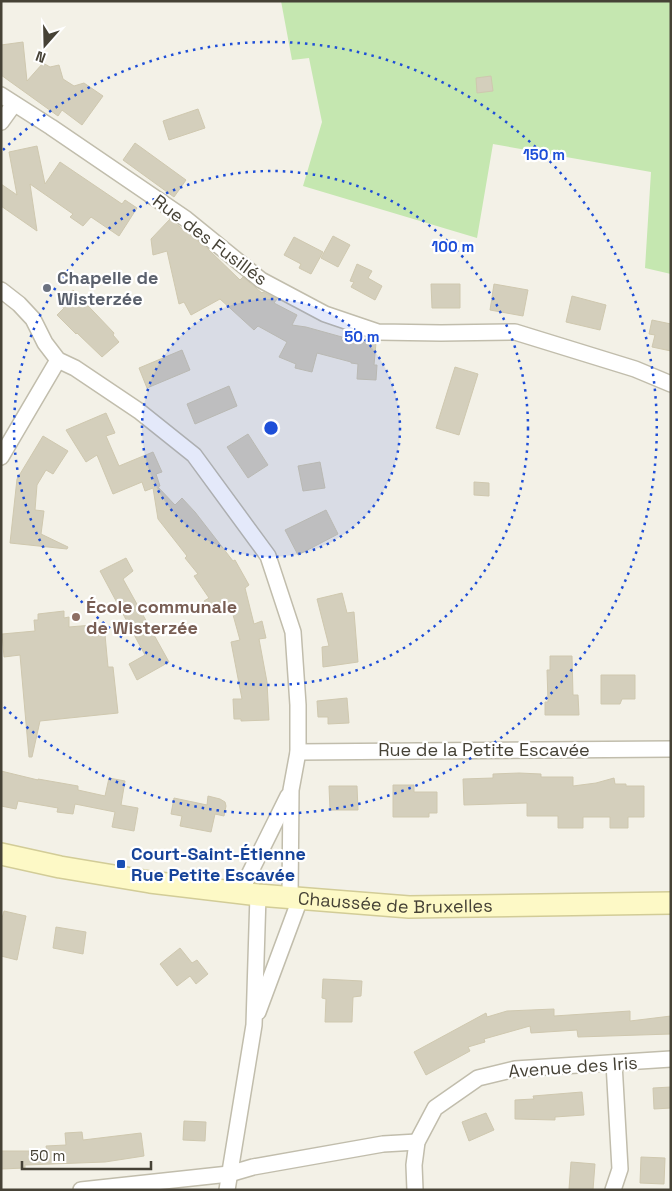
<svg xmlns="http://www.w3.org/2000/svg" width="672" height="1191" font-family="'Space Grotesk',sans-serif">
<rect width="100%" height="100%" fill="#f3f1e7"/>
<path fill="#c5e7b0" d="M281 1H671V274L645 268 651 172 493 144 477 238 303 186 322 122 309 58 292 60Z"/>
<g fill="#d4cfbc" stroke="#cfc8af">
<path d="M23 42 27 81 43 63 50 67 59 65 63 79 74 86 84 83 103 96 82 125 62 110 58 116 1 75V45Z"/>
<path d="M491 76 493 91 477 93 476 78Z"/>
<path d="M198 109 205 128 169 140 163 121Z"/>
<path d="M135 143 186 180 174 197 123 160Z"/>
<path d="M37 146 45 184 60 162 122 204 125 200 137 208 119 236 91 217 83 226 70 217 73 214 30 184 37 231 1 206V184L17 195 9 152Z"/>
<path d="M170 219 208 249 240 280 243 277 262 293 263 292 277 299 274 303 297 315 292 325 306 327 342 337 341 340 376 343 374 365H377L376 380 357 379 358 364 351 363V362L317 353 312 372 295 368 296 364 279 357 287 342 258 326 254 330 220 299 191 315 184 302 179 304 167 251 153 255 151 239Z"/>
<path d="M333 236 350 245 338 267 321 258Z"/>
<path d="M294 237 323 252 311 274 299 268 301 264 284 255Z"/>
<path d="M357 264 372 271 368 278 382 286 375 300 351 287 354 282 350 281Z"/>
<path d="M431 284H460V308H432Z"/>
<path d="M494 284 528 290 523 316 490 310Z"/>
<path d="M73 290 114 333 113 335 119 342 102 357 77 333 76 334 57 315 64 308 57 303Z"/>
<path d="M572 296 606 305 600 330 566 322Z"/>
<path d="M652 320 671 324V351L652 347 655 335 649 334Z"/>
<path d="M182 350 190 370 147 388 139 368Z"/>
<path d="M455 367 478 374 459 435 436 428Z"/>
<path d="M229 386 237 406 195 424 187 404Z"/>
<path d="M106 413 115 433 106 436 119 466 153 452 162 472 156 474 160 486 158 487 175 505 182 498 195 512 233 561 235 560 249 585 245 588 254 624 262 621 266 638 259 639 267 682 269 720 241 721V719H234L233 699H242L231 642 240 640 230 604 211 614 204 601 209 598 194 576 198 574 185 558 187 556 158 519 153 488 145 491 142 482 113 494 97 455 86 462 66 430Z"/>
<path d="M248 434 268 465 248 478 227 447Z"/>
<path d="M43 436 68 451 53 474 46 470 37 485 35 510 44 511 41 534 68 547 67 549 10 543 17 479Z"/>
<path d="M320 462 325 488 303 491 298 466Z"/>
<path d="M474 482 489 483V496L474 495Z"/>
<path d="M326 510 338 534 298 555 285 530Z"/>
<path d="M126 558 133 571 123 579 169 662 137 680 129 664 145 655 100 571Z"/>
<path d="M342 593 347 613 354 612 358 662 323 667 322 647 329 646 317 599Z"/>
<path d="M64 611V618L69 617V627L104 624 108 667H113L118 713 40 721 32 757H29L20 655 4 657 2 634 35 631 34 620H38V614Z"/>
<path d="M550 656H572L573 695H578L579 715H545V702H548L547 670H550Z"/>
<path d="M601 675H635V699H622L620 704H601Z"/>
<path d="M347 698 349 723 328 724V717H318L317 701Z"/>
<path d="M1 771 38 780V779L78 786V790L105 796 109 778 125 781 121 805 138 808 134 831 112 827 115 812 75 804 73 814 57 812 58 808 18 801 16 809 1 806Z"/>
<path d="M519 773 541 774V777H573V786L596 783 614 778 615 784H626V786H644V817H628V828H610V817H583V828H558V816H527V803L464 805 463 779 493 778V774Z"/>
<path d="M393 785H414V792H437V813H429V817H393Z"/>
<path d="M329 786H357L358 810H330Z"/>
<path d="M208 796 220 799 225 802 226 806 224 816 215 814 211 832 180 826 182 816 171 814 174 798 207 805Z"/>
<path d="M4 911 26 916 17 960 1 956V922Z"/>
<path d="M56 927 86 932 83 954 53 948Z"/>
<path d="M180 948 192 963 197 960 208 974 196 984 190 976 177 986 160 964Z"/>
<path d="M323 979 362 981 361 996 353 997 352 1022H325L326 999 322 998Z"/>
<path d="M554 1009V1016L630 1011V1021L671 1016V1034L578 1037 577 1030 531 1033 530 1026 484 1039 485 1042 468 1047 470 1051 426 1075 414 1052 486 1013 487 1017 507 1011Z"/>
<path d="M671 1087V1108L654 1109 653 1088Z"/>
<path d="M582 1092 584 1115 555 1117V1120L515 1119V1100L534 1099 533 1096Z"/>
<path d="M486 1113 494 1130 469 1141 462 1122Z"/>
<path d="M184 1121 206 1122 205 1141 183 1140Z"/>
<path d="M82 1132 83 1140 141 1133 144 1156 105 1162 25 1165V1168L1 1169V1151H47L46 1146 66 1145 65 1133Z"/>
<path d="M641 1157 665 1158 664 1184 640 1183Z"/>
<path d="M571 1162 595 1164 593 1190 569 1189Z"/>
</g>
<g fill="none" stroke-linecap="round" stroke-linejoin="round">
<g stroke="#c1bdac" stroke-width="18">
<g id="minor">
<path d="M1 95 51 127 186 219 261 280 325 314 378 332 441 333 515 332 635 369 671 384"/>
<path d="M1 122 14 104"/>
<path d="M1 290 19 304 33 319 45 343 58 360 75 368 139 411 194 455 268 556 293 632 298 705V752L291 790 290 898"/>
<path d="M1 457 58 360"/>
<path d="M298 752 671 749"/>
<path d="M240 893 288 796"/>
<path d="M258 1012 300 899"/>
<path d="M81 1190 229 1174 253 1167 383 1144 417 1142"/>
<path d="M227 1190 254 1025 258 895"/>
<path d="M415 1190 414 1165 417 1142 435 1108 478 1078 515 1069 671 1059"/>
<path d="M613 1190 620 1169 614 1063"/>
</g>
</g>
<g stroke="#d2cc97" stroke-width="24">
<g id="secondary">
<path id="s1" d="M1 854 60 867 150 882 258 895 409 907 671 903"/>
</g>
</g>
<use href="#minor" stroke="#fff" stroke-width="15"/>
<use href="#secondary" stroke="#fdf9c6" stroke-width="21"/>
</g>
<circle cx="271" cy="428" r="129" fill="#1d4ed8" fill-opacity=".12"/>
<g fill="none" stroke="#1d4ed8" stroke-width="2.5" stroke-dasharray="2.5 5">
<circle cx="271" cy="428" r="129"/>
<circle cx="271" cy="428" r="257"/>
<path d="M3 150A386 386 0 1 1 3 706"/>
</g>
<circle fill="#6b7280" stroke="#fff" stroke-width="2" cx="47" cy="288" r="5"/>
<circle fill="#8d6e63" stroke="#fff" stroke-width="2" cx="76" cy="617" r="5"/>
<rect fill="#1a4fb4" stroke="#fff" stroke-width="2" x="116" y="859" width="10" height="10" rx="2.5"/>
<g text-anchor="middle" stroke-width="4.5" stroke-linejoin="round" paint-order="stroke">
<g font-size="18" fill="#464236" stroke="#fff">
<text transform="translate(210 240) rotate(37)" y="6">Rue des Fusillés</text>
<text x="484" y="756">Rue de la Petite Escavée</text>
<text dy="6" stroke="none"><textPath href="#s1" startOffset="398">Chaussée de Bruxelles</textPath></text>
<text transform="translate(573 1067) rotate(-4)" y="6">Avenue des Iris</text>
</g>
<g font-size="18" font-weight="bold" fill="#5b616d" stroke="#fff" text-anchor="start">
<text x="57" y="284">Chapelle de<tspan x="57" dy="21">Wisterzée</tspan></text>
</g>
<g font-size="18" font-weight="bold" fill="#785e54" stroke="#fff" text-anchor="start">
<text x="86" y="613">École communale<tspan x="86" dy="21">de Wisterzée</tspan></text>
</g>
<g font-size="18" font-weight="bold" fill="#164399" stroke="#fff" text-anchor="start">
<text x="131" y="860">Court-Saint-Étienne<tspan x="131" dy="21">Rue Petite Escavée</tspan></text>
</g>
</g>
<circle cx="271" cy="428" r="8" fill="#1d4ed8" stroke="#fff" stroke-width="2.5"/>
<g font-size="15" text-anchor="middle" font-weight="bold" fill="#1d4ed8" stroke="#fff" stroke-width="4.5" stroke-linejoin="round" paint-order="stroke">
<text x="544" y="160">150 m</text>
<text x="453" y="252">100 m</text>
<text x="362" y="342">50 m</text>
</g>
<rect width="672" height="1191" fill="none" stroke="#464236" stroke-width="5"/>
<g transform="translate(45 45) rotate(200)" stroke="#ffffff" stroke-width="4" paint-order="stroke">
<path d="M0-4L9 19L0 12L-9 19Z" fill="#464236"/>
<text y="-8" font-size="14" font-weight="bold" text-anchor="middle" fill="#464236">N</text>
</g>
<path d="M22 1161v8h129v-8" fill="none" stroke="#464236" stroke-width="2.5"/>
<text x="30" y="1161" font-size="15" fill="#464236" stroke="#ffffff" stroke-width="4" paint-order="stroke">50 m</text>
</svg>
